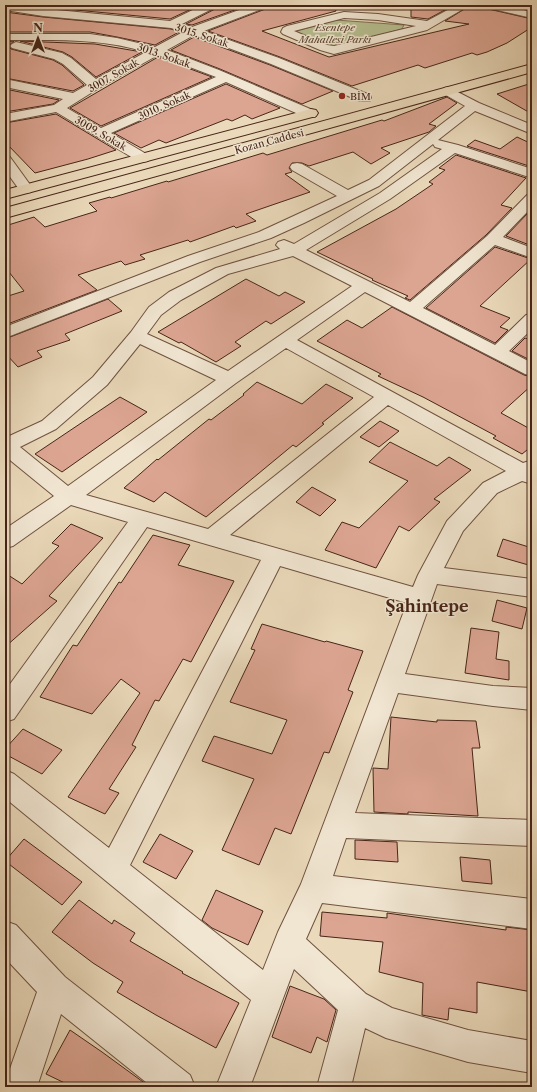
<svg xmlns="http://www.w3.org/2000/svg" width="537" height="1092" font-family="'Libre Caslon Text',serif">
<rect width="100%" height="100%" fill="#ead9ba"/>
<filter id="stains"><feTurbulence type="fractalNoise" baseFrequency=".005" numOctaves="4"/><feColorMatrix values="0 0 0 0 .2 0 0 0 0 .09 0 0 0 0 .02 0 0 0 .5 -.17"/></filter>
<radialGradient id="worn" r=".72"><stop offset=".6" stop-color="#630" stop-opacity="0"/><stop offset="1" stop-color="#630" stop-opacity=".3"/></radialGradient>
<path fill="#b7bf90" stroke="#7f7254" d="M336 20 404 25 402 29 330 48 293 32Z"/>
<g fill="#dca592" stroke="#472518">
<path d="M46 5H200L170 19 44 7Z"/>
<path d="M218 5H249L192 25 186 24 217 8Z"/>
<path d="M269 5H335L336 11 262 31 329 57 469 24 445 21 471 5H482L484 8 532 19V27L507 43 487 52 477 55 472 53 425 68 418 65 352 86 280 57 208 31 268 8Z"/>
<path d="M411 5H454L428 19 411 17Z"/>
<path d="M5 12 43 17 171 29 179 32 155 45 117 37 90 32H5Z"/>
<path d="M194 37 270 65 333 91 302 104 220 69 171 50Z"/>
<path d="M14 41 8 46 11 49 53 60 62 65 84 85 73 91 5 78V42Z"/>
<path d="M20 41 95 44 142 52 96 77 72 57 63 52Z"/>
<path d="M158 57 212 77 101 126 70 108Z"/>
<path d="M532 83V114L497 94Z"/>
<path d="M226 84 280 108 252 119 245 115 232 121 227 119 166 143 159 140 141 148 114 133Z"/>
<path d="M5 89 59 100 53 104 5 112Z"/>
<path d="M447 97 457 103 429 124 436 126 429 132 381 148 390 153 371 164 353 152 309 166 302 163H292L289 168 292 172 285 174 310 192 246 214 256 221 236 228 234 226 190 242 188 240 140 255 145 259 125 265 121 261 78 275 97 290 5 325V297L24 291 5 267V226L34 217 45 227 97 211 89 203 110 197 111 198 167 181 168 182 263 153 267 155 382 120 384 121Z"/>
<path d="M56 114 116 150 88 159 35 173 5 142V123Z"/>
<path d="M517 137 532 144V167L467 146 475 140 500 149Z"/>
<path d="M456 155 526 178 501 205 512 208 486 235 410 300 405 298 408 296 372 280 373 279 317 252 396 209 433 184 429 182 445 170 439 168Z"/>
<path d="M528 213 532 215V246L506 236Z"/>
<path d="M495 247 531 259 480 306 510 318 500 327 508 330 495 343 426 308Z"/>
<path d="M246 279 279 296 285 292 305 302 271 324 266 321 235 342 241 346 216 362 181 342 179 343 158 332Z"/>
<path d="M108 299 122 311 65 334 70 340 37 351 42 357 18 367 5 353V339Z"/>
<path d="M392 307 524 375 532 377V385L501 413 532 430V446L522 454 493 438 496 436 423 397 378 376 381 374 317 341 347 320 362 328Z"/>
<path d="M525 338 532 340V361L512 351Z"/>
<path d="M257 382 302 404 326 384 353 398 322 423 324 424 296 447 293 445 206 517 165 492 154 502 124 488 157 459 158 460 209 419 211 420 244 395 243 394Z"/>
<path d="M120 397 147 412 62 472 35 454Z"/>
<path d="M380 421 399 431 379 447 360 437Z"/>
<path d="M390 442 437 466 449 457 471 470 434 499 440 502 409 531 399 526 376 568 325 550 342 522 359 528 408 481 369 462Z"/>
<path d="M312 487 336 500 320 516 296 502Z"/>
<path d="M71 524 103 538 49 596 57 601 5 647V573L22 584 59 546 52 543Z"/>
<path d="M153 535 190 545 178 565 234 581 191 662 183 659 159 701 155 700 132 745 136 747 109 789 119 793 105 814 68 797 140 693 121 679 92 714 40 697 73 645 77 646 119 582 121 583Z"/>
<path d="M503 539 532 548V566L497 556Z"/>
<path d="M497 600 527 608 522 629 492 621Z"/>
<path d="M262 624 325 642 326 641 363 651 348 690 353 692 329 753 324 752 291 834 275 828 259 865 222 850 254 779 202 761 214 736 272 754 287 720 230 702 255 650 251 649Z"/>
<path d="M471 628 499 632 496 659 509 661V680L465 673Z"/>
<path d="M391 717 437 722V720L476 721 480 748H472L478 816 408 812V814L374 812 373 768 388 769Z"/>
<path d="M23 729 62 750 42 774 5 754V749Z"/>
<path d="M160 834 193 851 176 879 143 862Z"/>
<path d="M24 839 82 882 62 905 5 861Z"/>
<path d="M355 840 397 842 398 862 355 859Z"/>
<path d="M460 857 490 860 492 884 462 881Z"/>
<path d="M216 890 263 911 248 945 212 928 202 920Z"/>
<path d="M79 900 112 924 114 920 135 933 130 941 183 972 182 973 239 1003 216 1048 156 1015 117 992 123 982 93 963 52 932Z"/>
<path d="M322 912 387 918V913L506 930V927L532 930V992L477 982V1013L449 1008 448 1020 422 1015 423 983 379 972 383 942 320 936Z"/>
<path d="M290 986 324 999 336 1010 327 1042 317 1037 311 1053 272 1037Z"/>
<path d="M70 1030 102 1052 150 1087H73L46 1074Z"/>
</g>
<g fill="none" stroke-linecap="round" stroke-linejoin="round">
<g stroke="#705240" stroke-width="2">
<g id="minor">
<path d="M5 5 170 21 203 5H217L216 7 182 24 192 27 253 5H268L267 7 204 31 279 58 370 95 371 98 370 101H360L271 64 194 35 167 50 219 70 315 111 317 114 315 117H305L226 82 111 133 148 155 150 158 148 161 143 162 138 161 56 112 5 122V114L54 105 63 99 5 87V79L73 93 87 85 63 64 54 59 12 48 10 46 12 44 16 42 62 53 71 58 96 79 146 52C101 38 55 40 8 40H5V34H90L117 38 155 47 183 32 171 28 43 16 5 10ZM158 55 216 77 101 128 67 108 99 88Z"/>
<path d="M457 5H470L427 30 334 54 320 50 283 34 281 32 283 28 287 26 344 12 378 14 427 21ZM344 18 378 20 416 26 334 46 327 45 294 31Z"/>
<path d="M483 5H502L532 12V18L484 7Z"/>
<path d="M448 87 479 103 532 125V134L475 111 438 140 458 145 532 169V178L455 153 390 199 306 250 410 302 487 236 527 195 532 194V207L503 237 532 248V258L495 245 423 308 495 345 526 315 532 314V329L509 351 532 363V376L525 374 365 292 297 340 523 463 532 460V484L522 481 497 493 463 531 444 568 532 579V597L437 584 405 674 493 686 532 688V710L493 706 398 693 355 813 532 820V846L346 838 333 876 532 899V929L322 903 306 939 366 994 392 1008 468 1030 532 1041V1073L468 1062 386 1038 365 1028 351 1087H317L338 1010 294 969 250 1087H216L251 1000 5 798V770L14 774 109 848 261 560 147 527 14 719 5 722V691L128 522 71 505 13 546 5 548V529L54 496 5 456V438L42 421 93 377 131 332 149 307 169 292 216 268 280 249 276 245 278 242 284 240 294 244 380 193 442 149 435 147 433 144 379 186 304 223 271 238 200 262 5 338V327L188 256 259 232 337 196 292 170 290 167 292 164 297 163 302 164 348 190 369 180 465 106 444 94 442 91 444 88ZM293 256 352 286 228 371 147 334 161 315 181 300 228 274ZM140 344 216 380 68 486 20 447 56 429 107 385ZM286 348 374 397 208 529 86 495 236 383ZM388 405 506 471 483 483 447 521 418 575 413 587 230 535ZM280 566 407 603 301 884 278 932 263 970 130 865Z"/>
<path d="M5 156 10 157 31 186 33 189 31 192 26 193 21 192 5 170Z"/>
<path d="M5 921 16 925 65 977 190 1075 195 1087H152L61 1014 37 1087H5V1083L37 992 5 958Z"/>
</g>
</g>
<g stroke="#472518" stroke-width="2">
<g id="trunk">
<path d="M532 64V72L5 218V208Z"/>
<path d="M311 109 316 110 318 113 316 116 5 199V190Z"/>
</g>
</g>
<use href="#minor" fill="#f1e6d2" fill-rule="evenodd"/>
<use href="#trunk" fill="#ead9ba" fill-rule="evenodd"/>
</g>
<circle fill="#8f2418" stroke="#f1e6d2" stroke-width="1.5" cx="342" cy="96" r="4"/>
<g text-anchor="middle" stroke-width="3" stroke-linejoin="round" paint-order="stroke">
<g font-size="10" font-style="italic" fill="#5d4430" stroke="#f1e6d2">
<text x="335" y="31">Esentepe<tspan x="335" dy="12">Mahallesi Parkı</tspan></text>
</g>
<g font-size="10" fill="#472518" stroke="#f1e6d2">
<text transform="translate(202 35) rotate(18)" y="4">3015. Sokak</text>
<text transform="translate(164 55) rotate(19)" y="4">3013. Sokak</text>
<text transform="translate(113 75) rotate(-30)" y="4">3007. Sokak</text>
<text transform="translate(164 105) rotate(-24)" y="4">3010. Sokak</text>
<text transform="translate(101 133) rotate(30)" y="4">3009. Sokak</text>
<text transform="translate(269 141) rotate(-15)" y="4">Kozan Caddesi</text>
</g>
<g font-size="10" fill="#472518" stroke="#f1e6d2" text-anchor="start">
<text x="350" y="100">BİM</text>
</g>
<g font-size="16" font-weight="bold" fill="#472518" stroke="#f1e6d2">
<text x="427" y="612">Şahintepe</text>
</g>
</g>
<rect width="537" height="1092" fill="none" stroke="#ead9ba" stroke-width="20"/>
<rect x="6" y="6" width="525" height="1080" fill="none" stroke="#472518" stroke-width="2"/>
<rect x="10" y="10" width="517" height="1072" fill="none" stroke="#472518"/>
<g transform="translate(38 38)" stroke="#f1e6d2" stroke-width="3" paint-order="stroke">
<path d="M0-3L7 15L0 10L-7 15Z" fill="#472518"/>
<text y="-6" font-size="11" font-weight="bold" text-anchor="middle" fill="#472518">N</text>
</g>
<rect width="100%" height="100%" filter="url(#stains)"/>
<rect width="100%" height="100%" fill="url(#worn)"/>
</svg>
